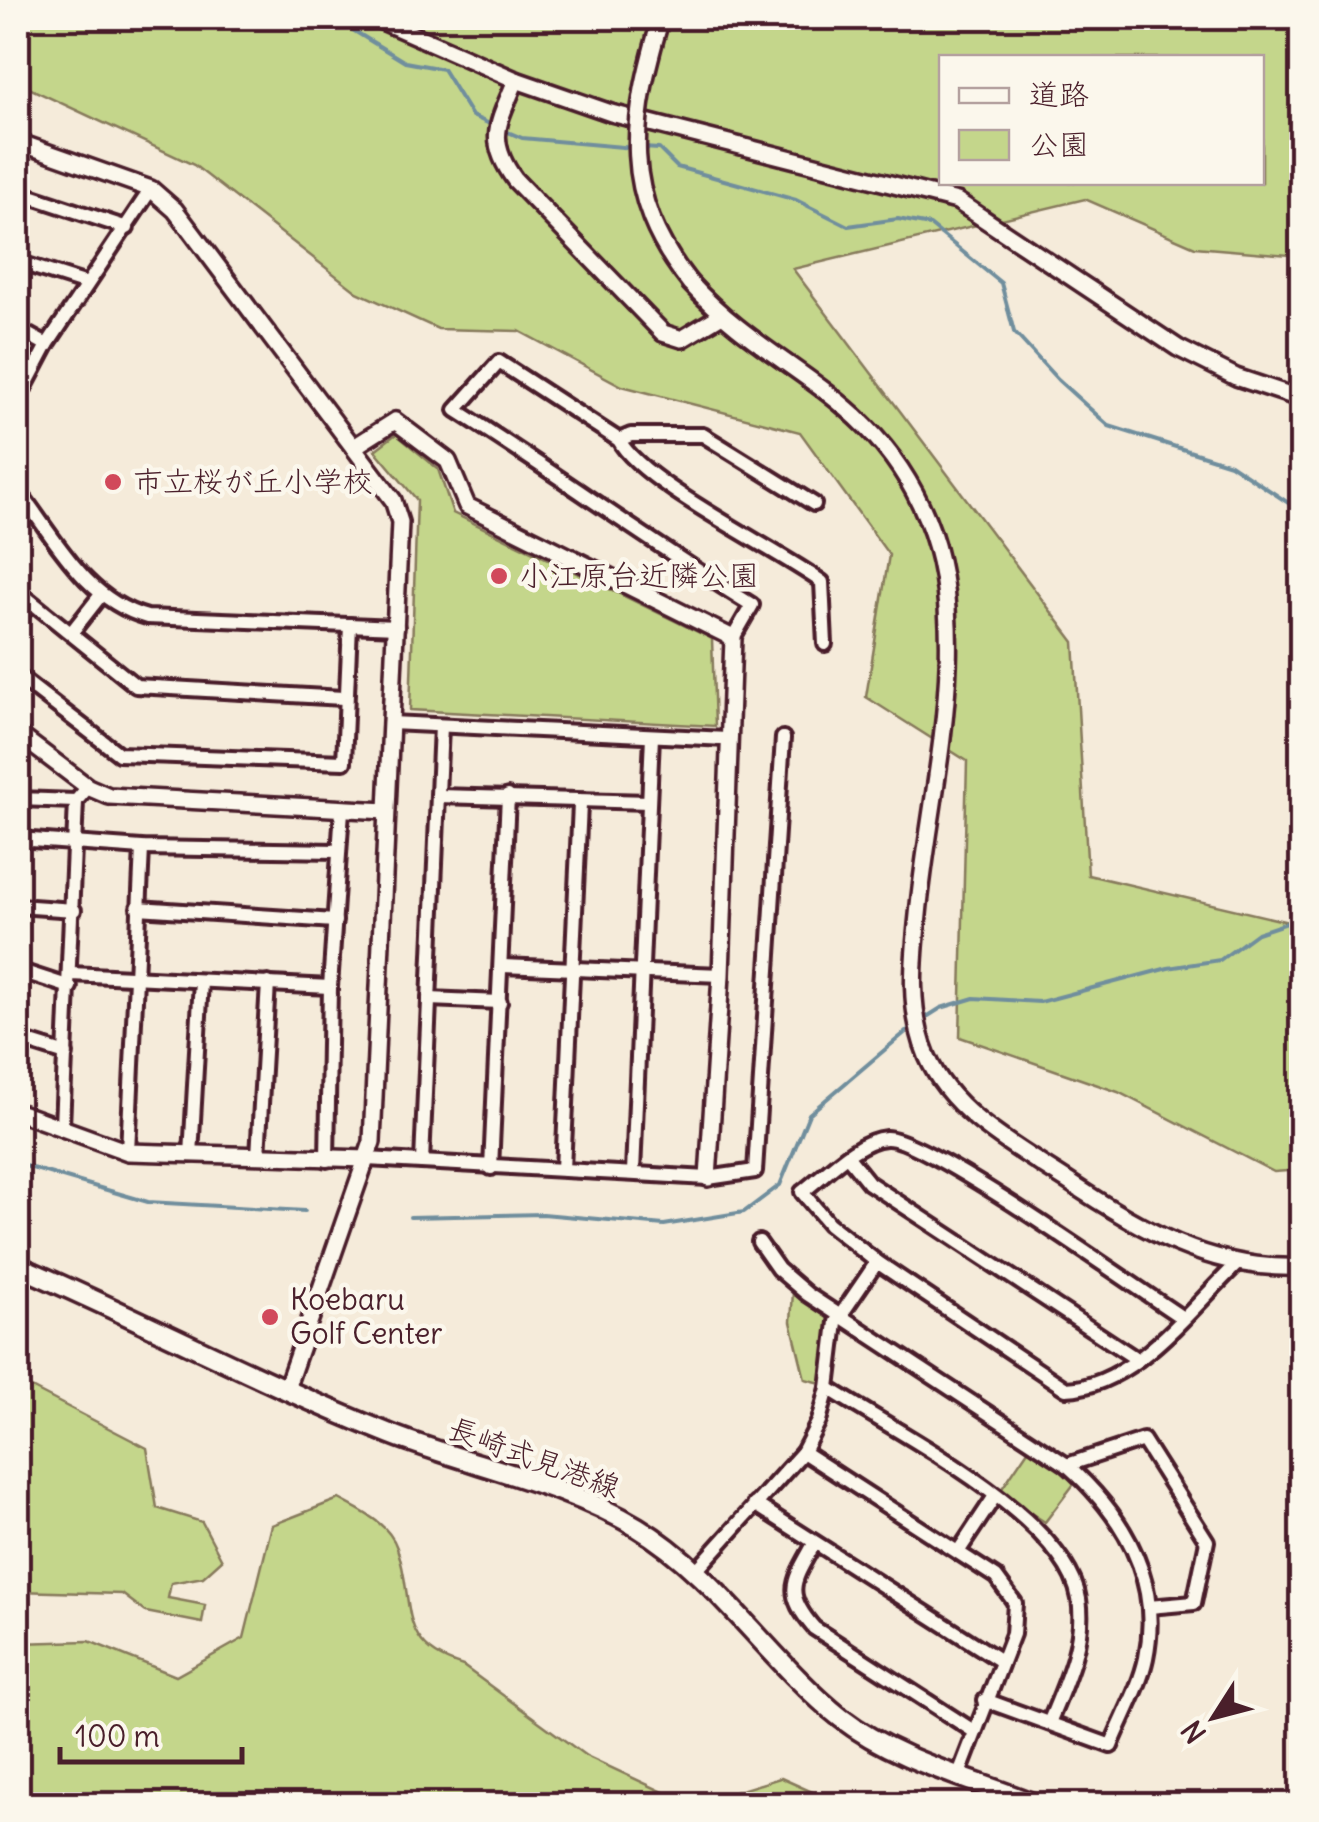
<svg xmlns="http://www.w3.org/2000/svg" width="1319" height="1822" font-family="Delius,'Klee One',sans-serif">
<rect width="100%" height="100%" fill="#f5ebda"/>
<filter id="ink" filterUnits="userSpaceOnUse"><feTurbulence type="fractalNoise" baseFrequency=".01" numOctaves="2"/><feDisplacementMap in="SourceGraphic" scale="20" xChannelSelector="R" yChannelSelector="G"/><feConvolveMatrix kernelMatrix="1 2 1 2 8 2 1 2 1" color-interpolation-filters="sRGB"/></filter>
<g filter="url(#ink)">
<g fill="#c4d68b" stroke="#877a5b" stroke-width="2.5" fill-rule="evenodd">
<path d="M18 18H1300L1301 256 1195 247 1085 199 793 269 1074 642 1088 875 1301 925V1170L1274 1172 1118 1092 960 1037 967 761 866 697 889 555 800 432 622 386 519 331 438 329 357 292 194 165 18 83ZM942 58H1262V182H942Z"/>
<path d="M396 434 438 469 453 513 712 639 715 726 410 710 417 500 375 450Z"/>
<path d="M793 1292 830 1318 821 1383 805 1379 791 1322Z"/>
<path d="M18 1381 147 1448 157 1508 202 1522 222 1560 203 1577 171 1583 168 1598 205 1605 202 1623 146 1612 122 1594 18 1591Z"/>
<path d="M1030 1447 1077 1480 1045 1522 999 1493Z"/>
<path d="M339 1499C361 1511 389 1523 397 1548 416 1602 394 1645 463 1666L586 1756 689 1804H18V1643L89 1641 176 1676 244 1638 272 1525Z"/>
<path d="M781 1778 839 1804H696L780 1778Z"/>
</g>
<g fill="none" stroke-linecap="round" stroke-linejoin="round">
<g stroke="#708e9d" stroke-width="4">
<path d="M333 18 405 62 443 69 472 116 492 125"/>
<path d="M501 129 522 138 634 148"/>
<path d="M643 148 659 149 677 167 796 200 848 226 898 219 930 225 1001 283 1014 332 1058 380 1109 426 1230 464 1302 512"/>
<path d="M922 1020 941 1008 974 998 1040 1002 1168 968 1220 960 1257 933 1302 918"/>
<path d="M18 1164 148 1202 305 1211"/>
<path d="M410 1217 543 1214 664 1225 744 1212 780 1185 809 1114 914 1025"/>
</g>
<g stroke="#4a1f2b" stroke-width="20">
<g id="minor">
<path d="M18 192 127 228"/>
<path d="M18 262 87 284"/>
<path d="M18 329 47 345"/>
<path d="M18 400 47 345 151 189"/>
<path d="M619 440 631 435H703L814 504"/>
<path d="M18 490C55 538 85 600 147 617L397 627"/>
<path d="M18 591 136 686 343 698"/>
<path d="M18 619 31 602"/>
<path d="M71 633 100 596"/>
<path d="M733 638 752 605C651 543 556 473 456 410L499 362 619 440C641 483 777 549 822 582L825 644"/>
<path d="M18 676 119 754 344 762 350 625"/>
<path d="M391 723 727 739"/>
<path d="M438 796 649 802"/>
<path d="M18 799 76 801"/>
<path d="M18 839 142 848 338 851"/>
<path d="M18 906 74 910"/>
<path d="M138 908 335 921"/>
<path d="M502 966 721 975"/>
<path d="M18 970 70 987"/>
<path d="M71 974 330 987"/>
<path d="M429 999 500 1002"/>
<path d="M18 1039 66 1054"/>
<path d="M62 1126 76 801 88 787"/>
<path d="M128 1152 142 848"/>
<path d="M191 1155 201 981"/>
<path d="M258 1156 268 983"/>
<path d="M848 1157 869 1183 1138 1360"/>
<path d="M367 1159 708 1178 755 1171 783 738"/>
<path d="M327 1160 330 987 342 810"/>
<path d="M422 1162 441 726"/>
<path d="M491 1168 508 796"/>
<path d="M563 1169 580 804"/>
<path d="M633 1172 652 736"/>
<path d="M759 1242 778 1269 807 1294 1067 1465C1123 1515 1162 1579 1146 1658 1140 1687 1122 1718 1111 1746L985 1700"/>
<path d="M877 1262 829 1224 802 1192C824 1176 857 1140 886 1138 924 1136 1135 1287 1181 1317"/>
<path d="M828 1388C896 1432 1066 1517 1079 1599 1086 1641 1065 1684 1049 1723"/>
<path d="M803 1452 996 1577 1015 1603 1013 1634 959 1774"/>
<path d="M1067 1465 1143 1440 1207 1541 1194 1603 1149 1607"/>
<path d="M755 1504 1001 1661"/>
<path d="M814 1544C793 1582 783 1592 814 1628L975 1732"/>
<path d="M958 1552 995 1496"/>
<path d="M694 1573 803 1452 819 1421 828 1388 836 1322 877 1262 1066 1389C1134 1386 1189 1310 1236 1265"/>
</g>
</g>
<g stroke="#4a1f2b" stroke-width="22">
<g id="tertiary">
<path d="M375 18 516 80 611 113 957 201 1178 348 1236 377 1302 399"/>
<path d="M516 80C499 122 485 139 515 180L663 333 682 339 720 316"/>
<path d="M18 142 151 189 175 210 393 500 400 522 372 1142 287 1386"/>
<path d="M690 283C772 373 875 392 927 519 975 635 929 793 918 915 913 962 908 1010 927 1056 951 1113 1017 1148 1066 1180 1139 1229 1211 1271 1302 1267"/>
<path d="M354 447 395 421 448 461 467 506 733 638 721 975 708 1178"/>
<path d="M18 734 88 787 109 796 386 811"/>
<path d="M18 1112 128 1152 367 1159"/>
</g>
</g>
<g stroke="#4a1f2b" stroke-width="25">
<path id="secondary" d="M18 1266C143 1320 264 1384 390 1434 471 1466 562 1482 637 1527 717 1575 769 1661 841 1718 895 1760 972 1779 1034 1804"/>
</g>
<use href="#minor" stroke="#fbf7ec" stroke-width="12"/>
<use href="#tertiary" stroke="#fbf7ec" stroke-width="15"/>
<use href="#secondary" stroke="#fbf7ec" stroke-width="18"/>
<g stroke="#4a1f2b" stroke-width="22" stroke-linecap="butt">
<path id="tertiary-bridge" d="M661 18C631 120 619 194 690 283"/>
</g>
<use href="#tertiary-bridge" stroke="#fbf7ec" stroke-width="15"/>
</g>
</g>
<g fill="#d1495b" stroke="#fbf7ec" stroke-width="4">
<circle cx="113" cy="482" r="10"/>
<circle cx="499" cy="576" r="10"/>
<circle cx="270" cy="1317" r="10"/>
</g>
<g text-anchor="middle" stroke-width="9" stroke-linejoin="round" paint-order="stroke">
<g font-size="30" fill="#4a1f2b" stroke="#fbf7ec" text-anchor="start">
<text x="133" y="492">市立桜が丘小学校</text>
<text x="519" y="586">小江原台近隣公園</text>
<text x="290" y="1310">Koebaru<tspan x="290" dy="34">Golf Center</tspan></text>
</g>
<g font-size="30" fill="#4a1f2b" stroke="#fbf7ec">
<text transform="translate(534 1458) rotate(20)" y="10">長崎式見港線</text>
</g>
</g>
<rect width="1319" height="1822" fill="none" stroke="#fbf7ec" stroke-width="60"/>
<rect x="30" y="30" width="1259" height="1762" fill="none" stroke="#4a1f2b" stroke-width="4" filter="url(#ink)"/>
<rect x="939" y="55" width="325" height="130" fill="#fbf7ec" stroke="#b4a19f" stroke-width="2.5"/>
<rect x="959" y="88" width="50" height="15" fill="#fbf7ec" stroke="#b4a19f" stroke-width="2.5"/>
<text x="1029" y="105" font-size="30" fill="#4a1f2b">道路</text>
<rect x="959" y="130" width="50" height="30" fill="#c4d68b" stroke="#b4a19f" stroke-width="2.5"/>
<text x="1029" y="155" font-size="30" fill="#4a1f2b">公園</text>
<g transform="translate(1214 1717) rotate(234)" stroke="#fbf7ec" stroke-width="8" paint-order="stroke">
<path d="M0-8L18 38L0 25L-18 38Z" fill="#4a1f2b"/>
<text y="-15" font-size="28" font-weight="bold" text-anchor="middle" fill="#4a1f2b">N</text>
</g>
<path d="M60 1747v15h182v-15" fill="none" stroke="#4a1f2b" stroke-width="5"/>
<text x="75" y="1747" font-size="30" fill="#4a1f2b" stroke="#fbf7ec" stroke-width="8" paint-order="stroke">100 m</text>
</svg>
